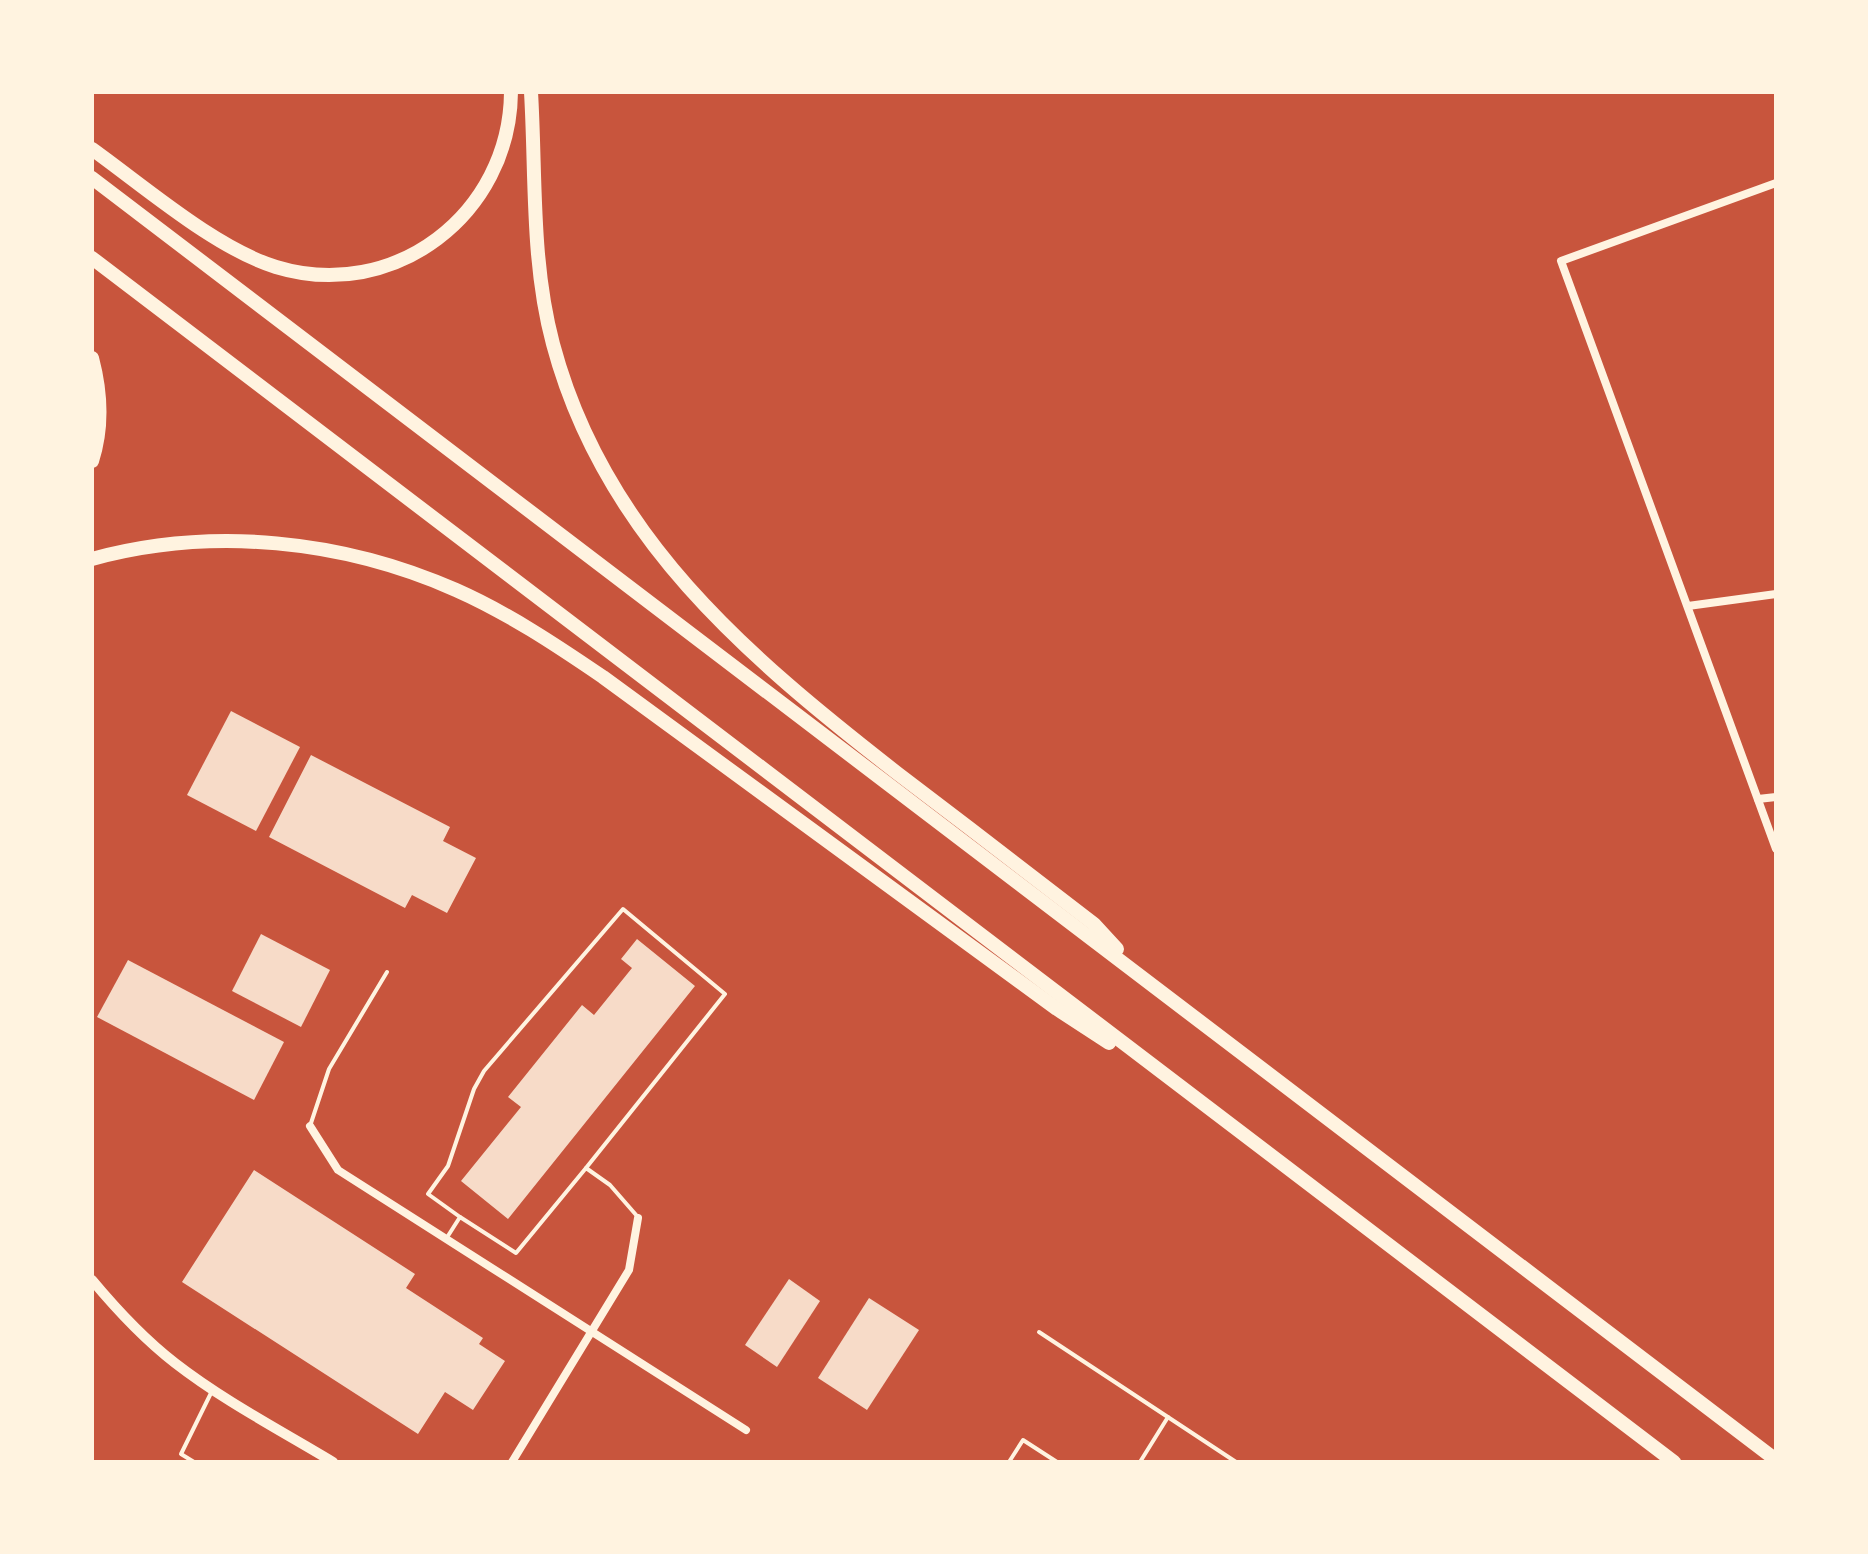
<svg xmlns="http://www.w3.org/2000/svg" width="1868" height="1554" font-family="'Nunito Sans',sans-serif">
<rect width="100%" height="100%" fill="#c8553d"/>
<g fill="#f7dbc8">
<path d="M231 711 300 747 256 831 187 795Z"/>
<path d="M311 755 450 827 443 841 476 858 447 913 412 895 405 908 269 837Z"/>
<path d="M261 934 330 970 301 1027 232 991Z"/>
<path d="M637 939 695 986 508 1219 461 1181 521 1107 508 1097 582 1005 594 1015 632 968 621 959Z"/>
<path d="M128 960 284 1042 254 1100 97 1017Z"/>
<path d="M254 1170 415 1274 406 1288 483 1338 479 1344 505 1361 473 1410 445 1392 418 1434 182 1282Z"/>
<path d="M789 1279 820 1301 777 1367 745 1345Z"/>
<path d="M869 1298 919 1330 867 1410 818 1378Z"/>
</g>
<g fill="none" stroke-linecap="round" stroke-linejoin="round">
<g stroke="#fff3e0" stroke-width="4">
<path d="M310 1126 329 1069 387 972"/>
<path d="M460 1217 428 1194 448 1166 474 1089 484 1071 623 909 725 994 586 1168"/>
<path d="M446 1239 460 1217 516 1253 586 1168 610 1185 637 1216"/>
<path d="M1039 1332 1236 1462"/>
<path d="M194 1462 181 1454 212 1391"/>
<path d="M1009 1462 1023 1440 1057 1462"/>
<path d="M1140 1462 1168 1417"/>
</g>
<g stroke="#fff3e0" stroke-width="8">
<path d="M1776 183 1561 261 1776 849"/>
<path d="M1688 606 1776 594"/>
<path d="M1758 799 1776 797"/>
<path d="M310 1126 338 1170 746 1430"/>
<path d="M512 1462 629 1270 638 1218"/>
</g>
<path stroke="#fff3e0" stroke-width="10" d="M92 1280C117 1310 144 1339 175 1363 224 1401 280 1430 333 1462"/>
<g stroke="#fff3e0" stroke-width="14">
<path d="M531 92C536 176 531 262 553 344 604 536 747 656 897 773 963 823 1028 873 1094 924L1117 949"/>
<path d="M92 149C145 187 215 248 276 267 394 303 510 214 511 92"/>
<path d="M92 178 1776 1460"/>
<path d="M92 258 1674 1462"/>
<path d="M92 358C101 392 103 427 92 461"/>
<path d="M92 559C212 526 343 540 456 590 508 613 556 645 603 677L1057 1009 1109 1043"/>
</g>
</g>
<rect width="1868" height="1554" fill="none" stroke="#fff3e0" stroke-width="188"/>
</svg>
